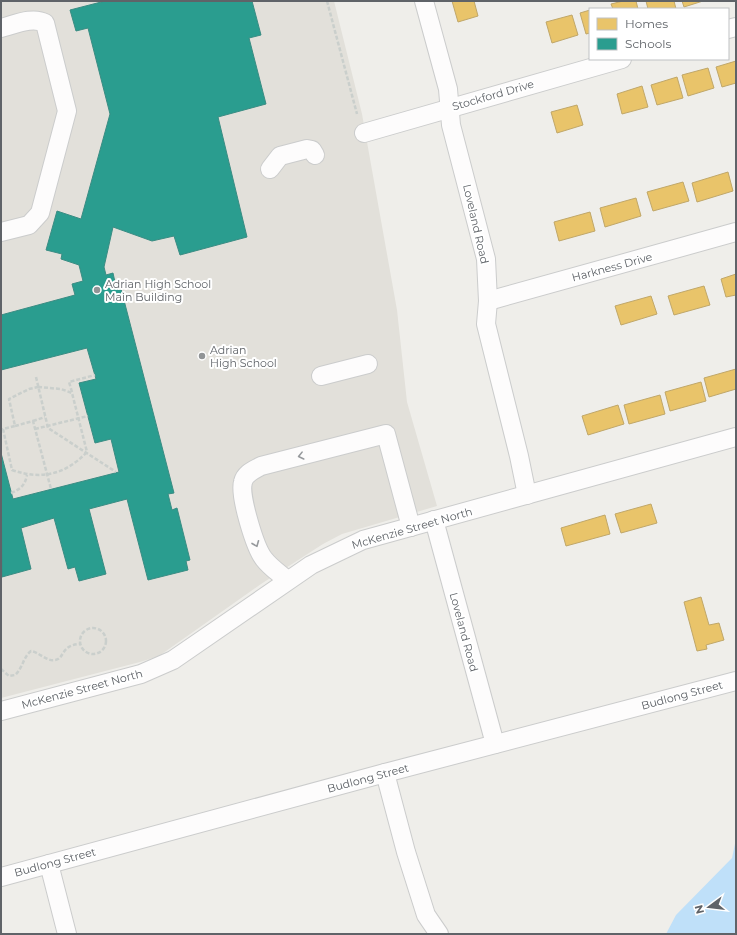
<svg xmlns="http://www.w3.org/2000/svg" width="737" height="935" font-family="Montserrat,sans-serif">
<rect width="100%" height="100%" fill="#efeeea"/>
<path fill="#e2e0da" d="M1 1H334L362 114 397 310 407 402 437 506 342 534 323 544 261 584 159 656 140 662 1 698Z"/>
<path fill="#bfe0f9" d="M736 839V934H666L676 915 732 858Z"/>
<g fill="#e9c46a" stroke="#c0a769">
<path d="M452 1H474L478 16 458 22Z"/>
<path d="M623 1H636L638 9H613L611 4Z"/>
<path d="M646 1H674L676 9H648Z"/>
<path d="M682 1H703L684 7Z"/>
<path d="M590 10V33L586 34 580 13Z"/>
<path d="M572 15 578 35 552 43 546 22Z"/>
<path d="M736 61V83L722 87 716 67Z"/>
<path d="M708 68 714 88 688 96 682 75Z"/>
<path d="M677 77 683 98 657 105 651 85Z"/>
<path d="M642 86 648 107 622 114 617 94Z"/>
<path d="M577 105 583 125 557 133 551 112Z"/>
<path d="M728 172 733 191 697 202 692 183Z"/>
<path d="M683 182 689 201 653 211 647 192Z"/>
<path d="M636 198 641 216 605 227 600 208Z"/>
<path d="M590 212 595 231 559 241 554 222Z"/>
<path d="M736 274V295L726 297 721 279Z"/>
<path d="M704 286 710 305 674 315 668 296Z"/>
<path d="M651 296 657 314 621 325 615 306Z"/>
<path d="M736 369V389L709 397 704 378Z"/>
<path d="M701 382 706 401 670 411 665 392Z"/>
<path d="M660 395 665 414 629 424 624 405Z"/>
<path d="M618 405 624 424 588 435 582 416Z"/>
<path d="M651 504 657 523 621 533 615 514Z"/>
<path d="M605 515 610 534 566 546 561 528Z"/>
<path d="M701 597 709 625 719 623 724 640 706 645 707 649 697 651 684 602Z"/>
</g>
<path fill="#2a9d8f" stroke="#3a8c83" d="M105 1H252L261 35 249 38 266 104 218 117 247 237 180 255 174 236 152 241 113 227 104 267 106 275 113 273 115 282 119 281 174 493 168 494 172 510 177 508 190 560 186 561 188 570 148 580 127 499 89 509 106 574 79 581 75 567 68 569 54 518 21 528 31 569 2 577 1 453 13 499 119 472 111 439 95 443 79 383 96 379 87 348 1 370V315L75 295 72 284 83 281 79 265 61 259 62 254 46 250 57 211 81 219 110 114 88 28 76 31 70 10Z"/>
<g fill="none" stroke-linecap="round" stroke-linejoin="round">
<g stroke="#cbcccc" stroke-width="20">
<g id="minor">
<path d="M424 1 448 89 451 125 486 259 488 301 486 324 519 456 527 495"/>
<path d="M1 28C14 25 32 16 45 23L67 111 40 213 29 225 1 232"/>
<path d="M728 29 736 27"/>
<path d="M364 133 622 59"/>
<path d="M270 169 280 156 307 149 312 150 315 155"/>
<path d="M488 301 736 232"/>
<path d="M321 376 368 364"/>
<path d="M434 520 495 744"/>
<path d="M287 580C279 573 270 567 264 559 255 548 239 495 243 482 245 473 254 470 261 466L386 434 411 527"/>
<path d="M1 711 141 674 173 660 311 565 363 540 736 437"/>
<path d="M385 773 406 852 426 915 439 934"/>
<path d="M49 864 67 934"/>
<path d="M1 877 385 773 736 681"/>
</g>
</g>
<g stroke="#cacfcc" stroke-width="2.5" stroke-dasharray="4 2" stroke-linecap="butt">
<path d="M327 1 357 114"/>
<path d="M36 377 48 428 116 472"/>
<path d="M38 387 61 389 72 393 87 452C65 475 41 480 12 470L3 429 15 426 9 399 29 389Z"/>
<path d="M72 392 69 382 95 375"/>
<path d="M33 421 45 417"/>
<path d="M15 426 33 421 51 489"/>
<path d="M35 429 88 416"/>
<path d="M11 493C21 489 25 485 27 475"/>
<circle cx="93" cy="641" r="13"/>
<path d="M1 669 9 676 15 675C23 668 23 657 31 651 39 652 47 662 55 660 65 659 60 645 80 644"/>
</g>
<use href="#minor" stroke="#fdfcfc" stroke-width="18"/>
</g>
<defs><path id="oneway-chevron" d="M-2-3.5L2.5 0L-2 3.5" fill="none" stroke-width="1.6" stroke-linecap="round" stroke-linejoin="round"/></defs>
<g stroke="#96999c">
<use href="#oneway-chevron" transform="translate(301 456) rotate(166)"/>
<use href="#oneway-chevron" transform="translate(256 544) rotate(68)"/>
</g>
<g fill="#919496" stroke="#fff" stroke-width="1.5">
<circle cx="97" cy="290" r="4"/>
<circle cx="202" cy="356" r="4"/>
</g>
<g text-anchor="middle" stroke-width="4" stroke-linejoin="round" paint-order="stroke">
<g font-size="11" fill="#5f6368" stroke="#fff">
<text transform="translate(493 95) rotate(-16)" y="4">Stockford Drive</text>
<text transform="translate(476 224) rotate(77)" y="4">Loveland Road</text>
<text transform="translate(612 267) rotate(-15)" y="4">Harkness Drive</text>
<text transform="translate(412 528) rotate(-16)" y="4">McKenzie Street North</text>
<text transform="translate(464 632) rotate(75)" y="4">Loveland Road</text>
<text transform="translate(82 689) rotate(-15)" y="4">McKenzie Street North</text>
<text transform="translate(682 695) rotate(-15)" y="4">Budlong Street</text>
<text transform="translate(368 778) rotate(-15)" y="4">Budlong Street</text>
<text transform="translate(55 862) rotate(-15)" y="4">Budlong Street</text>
</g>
<g font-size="11" fill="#5f6368" stroke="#fff" text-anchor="start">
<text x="105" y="288">Adrian High School<tspan x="105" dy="13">Main Building</tspan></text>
<text x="210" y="354">Adrian<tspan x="210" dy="13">High School</tspan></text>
</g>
</g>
<rect width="737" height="935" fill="none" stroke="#5f6368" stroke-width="4"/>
<rect x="589" y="8" width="140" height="52" fill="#ffffff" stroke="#bfc1c3"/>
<rect x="597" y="18" width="20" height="12" fill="#e9c46a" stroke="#bfc1c3"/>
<text x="625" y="28" font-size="12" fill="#5f6368">Homes</text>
<rect x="597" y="38" width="20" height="12" fill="#2a9d8f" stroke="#bfc1c3"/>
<text x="625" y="48" font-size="12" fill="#5f6368">Schools</text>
<g transform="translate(709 907) rotate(255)" stroke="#ffffff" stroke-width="3" paint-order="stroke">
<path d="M0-3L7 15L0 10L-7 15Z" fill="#5f6368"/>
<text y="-6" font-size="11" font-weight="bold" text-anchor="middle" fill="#5f6368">N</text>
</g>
</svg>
